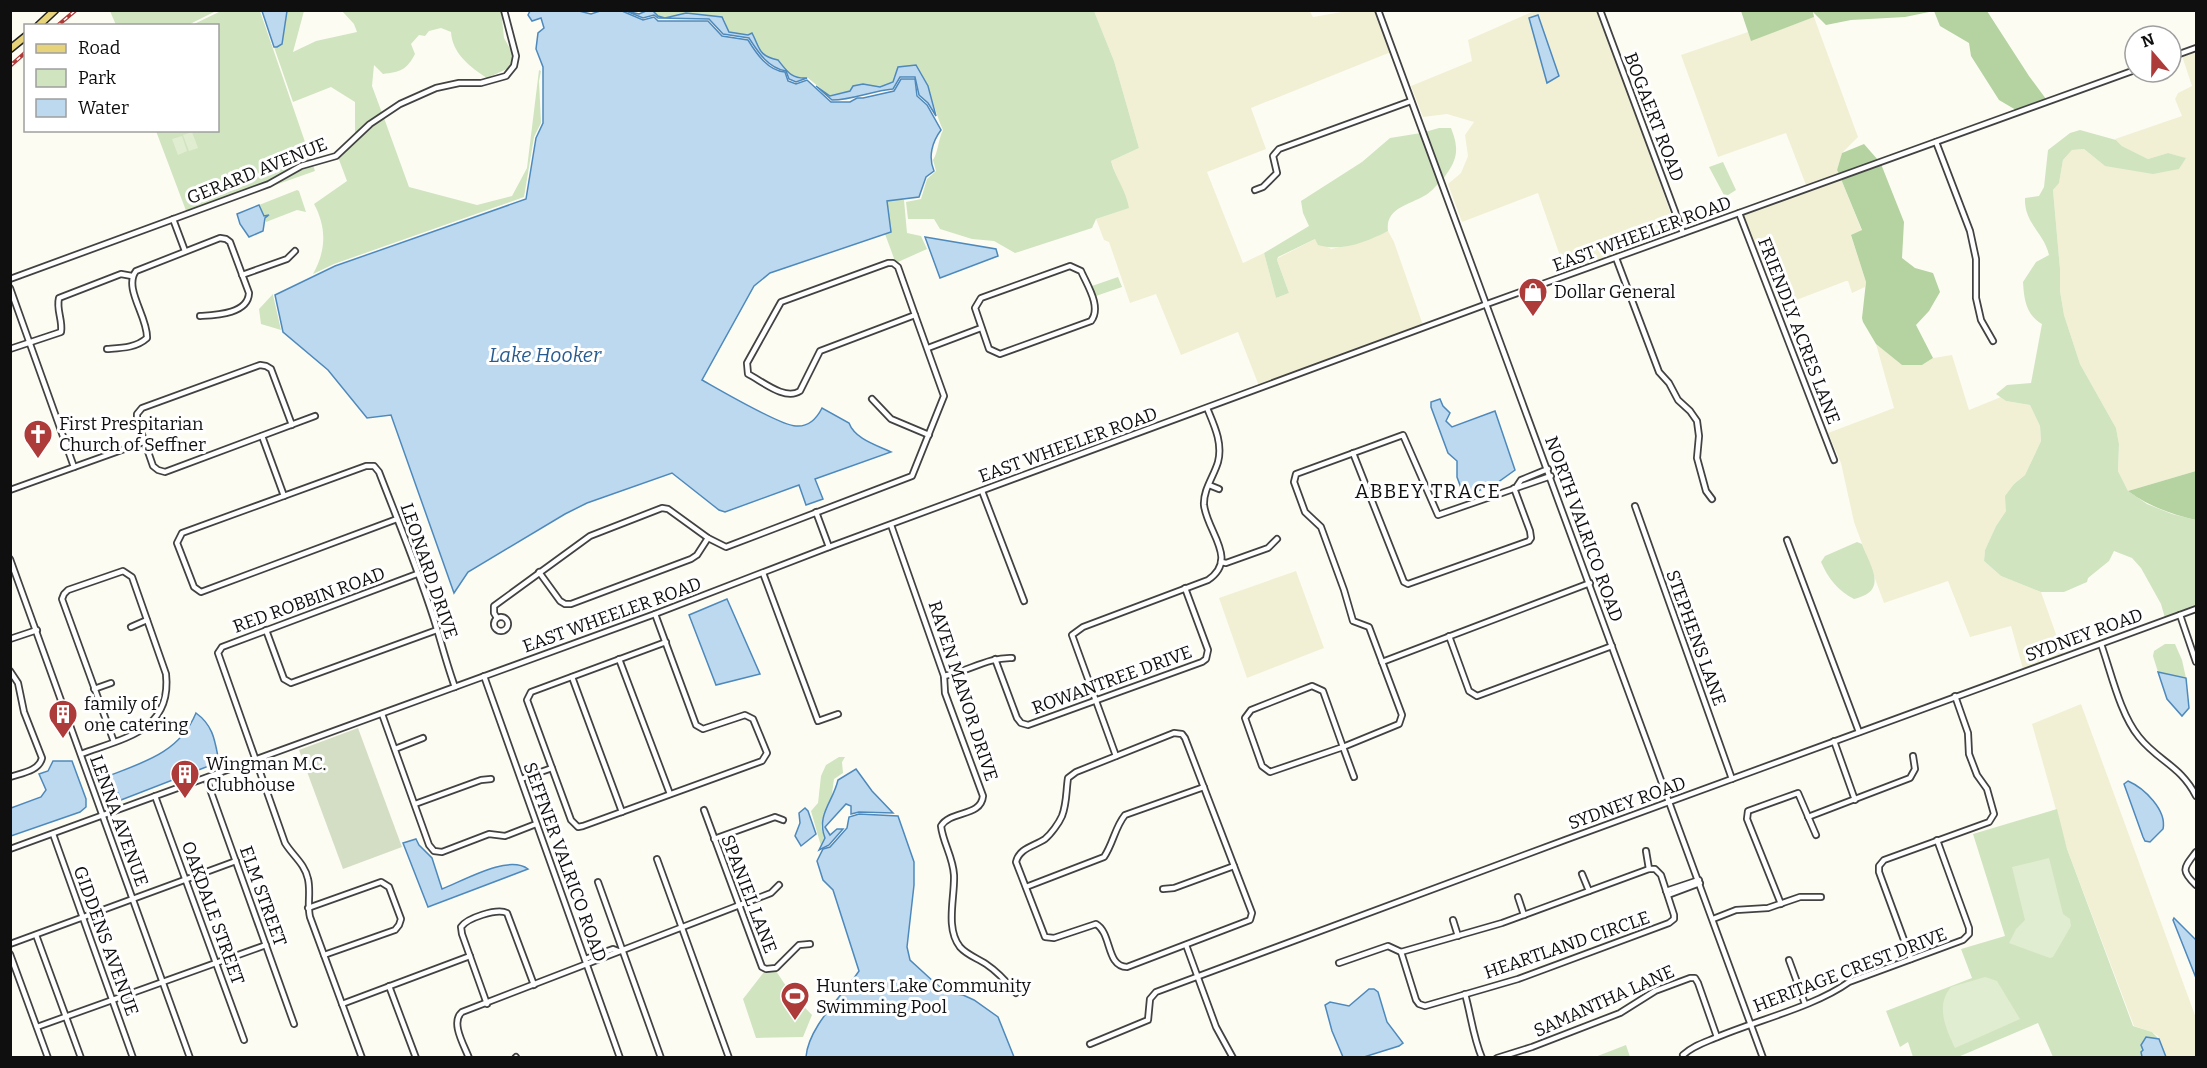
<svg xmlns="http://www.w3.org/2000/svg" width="2207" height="1068" font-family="Bitter,serif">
<rect width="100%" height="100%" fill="#fdfcf3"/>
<g fill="#f1f0d5" fill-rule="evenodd">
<path d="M1309 10 1313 17 1347 11H1376L1391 52 1251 108 1266 149 1207 172 1243 263 1264 253 1276 298 1289 293 1277 260 1278 258 1315 239 1331 249 1366 241 1388 231 1394 242 1423 325 1259 386 1238 332 1181 355 1156 294 1130 303 1109 242 1104 240 1096 219 1128 208 1111 161 1139 148 1114 61 1094 11Z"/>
<path d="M1534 11H1597L1637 117 1677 232 1566 273 1538 193 1462 222 1448 184 1461 173 1468 156 1465 135 1474 122 1447 114 1423 117 1411 86 1472 61 1468 40ZM1529 18 1554 61 1559 76 1548 82Z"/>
<path d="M1814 17 1858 137 1842 153 1837 170 1839 174 1806 185 1786 133 1718 157 1681 55 1748 32 1751 40Z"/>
<path d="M2196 50V471L2128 491 2118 471 2119 444 2116 428 2080 364 2064 315 2060 291V269L2053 190 2059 182 2063 160 2072 150 2084 149 2105 166 2179 169 2185 158 2168 153 2148 159 2122 146 2115 139 2182 116 2175 99 2178 93 2192 86 2182 56Z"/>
<path d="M1841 179 1862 231 1851 236 1866 282 1865 287 1852 293 1848 281H1846L1778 307 1742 214Z"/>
<path d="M1876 344 1902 365H1922L1933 358 1952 355 1969 410 2001 397 2006 401 2030 405 2040 426 2041 441 2025 475 2014 484 2006 511 1996 526 1985 550 1984 561 2001 576 2041 592 2063 654 2023 669 2011 626 1970 637 1948 581 1884 603 1854 522 1841 463 1828 433 1894 408Z"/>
<path d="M1296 571 1324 648 1247 678 1219 598Z"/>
<path d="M2081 704 2196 1018V1057H2166L2158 1036 2152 1032 2134 1026 2067 849 2032 724Z"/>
</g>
<g fill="#d0e4c0">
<path d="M501 10 504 38 514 56 509 68 487 78C470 67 452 53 451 32L441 28 429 31 425 36 419 35 411 44 415 54C407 70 400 72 383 74L374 65 372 86 382 113 355 135V102L331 87 293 102 274 47 282 44 287 11H304L293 52 316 41 357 32 354 24 342 11Z"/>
<path d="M110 11H216L188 25H116Z"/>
<path d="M221 11H260L315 171 188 216 156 131 218 130V26L192 25Z"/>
<path d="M653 11H1094L1114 61 1139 148 1111 161C1115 177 1126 190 1129 208L1096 219 1092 228 1015 253 994 241 972 239 940 229 934 219H908L906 202 921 199 927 179 936 171 933 160C938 153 938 140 943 130 933 108 931 85 916 66L898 67 893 82 880 87 863 84 853 86 850 91 830 96 808 78C790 78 789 73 778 60L766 58 748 35 729 32 724 19 686 13 665 18 658 16Z"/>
<path d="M539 70 541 71 539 81 541 123 534 137 524 197 334 264 313 274C326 251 327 228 314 204L347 181 338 157 372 126 384 118 409 187 477 205 512 196 527 168Z"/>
<path d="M1439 128H1451C1460 151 1457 160 1443 179L1425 132Z"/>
<path d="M2080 130 2116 140 2122 146 2148 159 2168 153 2186 158 2179 169 2153 174 2105 166 2084 149 2072 150 2063 160 2059 183 2053 190 2060 269V291L2064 315 2080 364 2116 428 2119 444 2118 471 2128 491 2147 504 2172 514 2196 520V606L2165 618 2161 604 2141 568 2132 558 2114 551 2109 561 2088 578 2087 582 2064 592H2041L2001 576 1984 561 1985 550 1996 526 2006 511 2005 496 2014 484 2025 475 2041 441 2040 426 2030 405 2006 401 1996 394 2007 385 2031 383 2042 324C2026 315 2024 299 2023 282L2036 262 2049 255C2044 232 2024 224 2025 198L2039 196 2044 187 2048 150 2070 133Z"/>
<path d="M1421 133 1439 183C1435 187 1430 193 1424 196 1409 205 1385 208 1388 231 1367 242 1341 252 1318 245L1315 239 1278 257 1277 260 1289 293 1276 298 1264 253 1309 226 1303 213 1301 201 1362 162 1390 138Z"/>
<path d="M1723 162 1736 190 1725 197 1709 167Z"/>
<path d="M297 190 299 191 306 212 297 210 266 222 265 218 269 216H264L259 205Z"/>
<path d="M887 200H904L907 233 921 236 927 249 898 262 895 261 885 234 891 232Z"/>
<path d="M1118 277 1122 287 1093 297 1089 287Z"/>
<path d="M273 294V295L281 330 261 324 259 309Z"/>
<path d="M1857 542 1862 544C1871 568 1889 591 1854 599 1838 591 1828 578 1821 562L1825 556Z"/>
<path d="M2165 644H2175L2182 660 2186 678 2158 672 2153 656 2154 651Z"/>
<path d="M839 757H845L842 762 843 773 834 779 831 801 823 815 821 827 825 838 824 844 821 846 811 811 818 803 821 776 826 765Z"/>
<path d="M2057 809 2067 849 2133 1026 2152 1032 2159 1039 2146 1037 2141 1052 2142 1057H2053L2038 1023 1958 1057H1913L1908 1042 1900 1047 1886 1011 1972 978 1961 949 2005 936 1973 834Z"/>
<path d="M776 971 790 992 812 1015 803 1037 756 1038 743 999 764 972Z"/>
<path d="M1626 1045 1630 1057H1595Z"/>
</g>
<g fill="#b4d3a1">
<path d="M1741 11H1987L2029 76 2046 99 2016 110 1999 100 1971 56 1969 43 1940 26 1934 11 1905 17 1851 20 1826 25 1813 12 1814 17 1751 41Z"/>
<path d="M1864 144 1878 160 1839 174 1837 170 1842 153Z"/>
<path d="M1881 164 1904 222 1902 258 1915 268 1933 273 1940 292 1929 311 1916 325 1933 358 1922 365H1902L1876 344 1863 322 1862 318 1866 282 1851 235 1862 230 1841 179Z"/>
<path d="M2196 471V520C2171 514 2150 507 2128 491Z"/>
</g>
<path fill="#d4dec5" d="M358 728 402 847 343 869 299 750Z"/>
<g fill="#e1edd0">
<path d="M192 132 198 148 189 151 183 135Z"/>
<path d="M182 136 187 151 178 155 172 139Z"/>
<path d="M2049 858 2063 914 2070 919 2071 926 2053 957 2050 958 2009 943 2016 929 2025 920 2012 867Z"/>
<path d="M1985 977 1997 981 2020 1019 1955 1048C1946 1029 1935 1006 1951 987Z"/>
</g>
<g fill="#bdd9ef" stroke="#4e89bc" stroke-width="1.5">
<path d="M262 11H287L282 44 277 47H274Z"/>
<path d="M530 11H579L591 14 600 11H622L643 20 654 17 658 21H708L722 36 748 40C756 53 768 71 785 72L788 81 796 84 807 80 831 102H850L857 98H863L894 91 901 79H915L917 96 927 105 941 130C932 142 928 157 934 171L926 177 919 197 887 201 891 232 770 273 754 286 702 380C718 389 781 426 796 426 809 427 817 418 822 408L849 423C855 439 876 445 891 452L815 479 823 499 806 505 799 485 725 512 719 510 672 473 587 503 565 514 468 572 454 593 391 415 367 418 328 370 283 332 275 295 335 266 526 199 536 138 543 123V67L536 49 538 33 544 28 541 18 532 21 528 15Z"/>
<path d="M626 11 639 14 646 11H653L658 16 665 18 686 13 722 17 729 32 748 35 752 33C760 48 758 56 778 60 787 71 791 79 807 78L796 82 789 79 786 71C768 68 758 52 749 38L723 34 709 19 658 18 654 15 643 18Z"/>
<path d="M1538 15 1559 76 1547 83 1529 18Z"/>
<path d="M916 65 928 86 936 116 928 103 919 95 915 77H900L893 89C871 91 853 100 832 100L816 86 830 96 850 91 853 86 863 84 880 87 893 82 898 67Z"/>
<path d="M259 205 264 216 269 215 265 218 263 231 249 237 240 224 237 214Z"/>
<path d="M925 237 996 249 998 256 940 278Z"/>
<path d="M1440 399 1443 406 1450 413 1446 421 1452 427 1495 411 1515 470 1494 485 1464 496 1457 477V461L1448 453 1431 407V402Z"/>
<path d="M727 599 760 674 716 685 689 615Z"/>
<path d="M2158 672 2186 678 2189 708 2182 716 2167 699Z"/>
<path d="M196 713C214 726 215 742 219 762L121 800 118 793 103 778C141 763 179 754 196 713Z"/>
<path d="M53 761H72L86 799V807L80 812 11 836V808L41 797 46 790 39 774 48 771Z"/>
<path d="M856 769 872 791 893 813 859 812 851 814V806L846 804 825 827 830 835 837 829H843L829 845 819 850 825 838C816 815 833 802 838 780Z"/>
<path d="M2128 781C2144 788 2167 810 2163 829L2150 842 2145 841 2143 837 2124 784Z"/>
<path d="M805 808 808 811 816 834 801 846 795 836 800 823 799 813Z"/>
<path d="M859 814 898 816 914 862V885L907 947 910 960 935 983 950 993 963 995 974 1000 998 1017 1014 1057H806C808 1027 843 995 859 971L833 890 823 880 817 861 823 849 830 847 847 828 849 817Z"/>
<path d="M416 839 419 845 432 858 442 889C463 881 508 854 528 869L428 907 403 843Z"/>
<path d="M2174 918 2196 940V978L2173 920Z"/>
<path d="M1369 989H1374L1378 992 1387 1022 1403 1043 1399 1046 1364 1057H1343L1332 1031 1325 1005 1330 1002 1349 1006Z"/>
<path d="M2146 1037 2159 1039 2166 1057H2142L2141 1052 2143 1050 2141 1045Z"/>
</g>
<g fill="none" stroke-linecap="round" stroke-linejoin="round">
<g stroke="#424242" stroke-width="8">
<g id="minor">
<path d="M1378 10 1763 1058"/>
<path d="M1600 10 1683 233"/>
<path d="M2171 57 2196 48"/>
<path d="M1936 142 1970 231 1976 259V298L1981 320 1993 341"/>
<path d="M1255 190 1263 187 1277 173 1273 156 1279 149 1411 101"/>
<path d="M1739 213 1834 460"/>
<path d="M173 219 185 251"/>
<path d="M1616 258 1659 372 1669 383 1678 400 1690 411 1697 421 1699 436 1697 458 1706 491 1712 499"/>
<path d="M888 263H893L898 267 915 315 820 351 800 391C785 401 762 381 748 374L747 363 781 302Z"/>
<path d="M1070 266 1081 271C1087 285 1102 307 1091 321L1000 354 989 349 975 308 981 298Z"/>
<path d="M242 275 287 259 295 251"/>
<path d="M10 279 269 184 301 166 336 156 370 124 400 104 436 88 459 83H481L506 76 514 66 516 56 504 10"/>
<path d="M10 288 74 467"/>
<path d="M928 348 981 328"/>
<path d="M10 349 61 332C63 320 56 310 59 298L121 274 132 276"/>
<path d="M107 349C121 348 136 348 147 338 148 317 123 288 136 271L220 238 226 239 230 242 249 293C248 314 216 315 200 316"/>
<path d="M872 399 891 419 929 435"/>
<path d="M292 425 271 369 266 366 260 365 142 408 137 414V420L153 466 158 470 165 472 315 416"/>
<path d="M262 436 284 496"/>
<path d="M1353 453 1404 582 1408 584 1529 541 1531 538 1530 531 1514 488"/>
<path d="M1209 485 1219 489"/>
<path d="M1517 486 1521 480 1548 469"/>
<path d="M10 490 144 442"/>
<path d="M982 491 1024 601"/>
<path d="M1635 506 1732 779"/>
<path d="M816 512 829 547"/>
<path d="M397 519 201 592 194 587 177 543 182 533 366 466H374L379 472C399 524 421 576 437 629 443 649 448 668 455 687"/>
<path d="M891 525 944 676 945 693 983 796C981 817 951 810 941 826 943 843 953 857 954 875 955 897 945 928 960 947 967 955 977 958 986 964 998 972 1007 982 1016 993"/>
<path d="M1787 540 1859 732"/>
<path d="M10 559 190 1058"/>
<path d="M1221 562 1226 563 1268 548 1277 539"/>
<path d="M539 572 560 601 565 604H571L691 559 697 555 708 538"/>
<path d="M763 573 818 721 838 714"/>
<path d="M655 614 696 725 703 729 745 715 753 719 767 753 762 761 583 826 578 827 571 820 527 700 531 692 666 642"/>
<path d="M2180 615 2196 662"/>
<circle cx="501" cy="624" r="7"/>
<path d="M497 618 494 613V606L590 536 662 508 668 509 708 538 726 547 912 476 944 396 915 315"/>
<path d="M131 627 147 620"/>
<path d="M266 630 284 679 291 683 437 630"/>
<path d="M1449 636 1469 691 1477 696 1612 646"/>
<path d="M10 639 37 630"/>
<path d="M2101 644C2111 672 2120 714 2139 737 2158 761 2181 766 2196 796"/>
<path d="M619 659 670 794"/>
<path d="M995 659 1017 718 1021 723 1028 725 1202 662 1206 659 1208 650 1185 588"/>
<path d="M1382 662 1590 583"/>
<path d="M10 671 18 683 24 712 42 758C39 771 22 773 10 777"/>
<path d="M484 676 620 1058"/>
<path d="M944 676C967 672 988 657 1012 658"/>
<path d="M572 677 622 812"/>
<path d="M1312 686 1323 691 1343 747 1270 772 1262 766 1245 718 1251 710Z"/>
<path d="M94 689 111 683"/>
<path d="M382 714 429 845 434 851 442 852 489 834 505 836 536 824"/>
<path d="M1174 733 1182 734 1185 738 1252 913 1250 920 1127 967C1106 967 1112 933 1096 924L1054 938 1045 937 1016 862C1019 848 1035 846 1045 839 1051 834 1059 823 1062 816 1067 803 1066 791 1068 778L1076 772Z"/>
<path d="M1834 741 1855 800"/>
<path d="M395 749 423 738"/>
<path d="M81 754C124 738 172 731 166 674L132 577 123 571 68 590 64 594 62 599 114 742"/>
<path d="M1116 756 1072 635 1083 627 1208 580C1239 559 1207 532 1204 505 1203 490 1214 476 1218 462 1223 443 1214 425 1207 408"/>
<path d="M1354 777 1343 747 1399 724 1402 715 1369 627 1353 621 1344 590 1321 527 1305 512 1294 482 1296 474 1403 435 1438 515 1551 476"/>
<path d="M206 778 294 1024"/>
<path d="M521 779 552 768"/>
<path d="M155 796 244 1040"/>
<path d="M415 804 481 780 491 779"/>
<path d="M704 810 762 967 766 969 776 968 799 945 810 944"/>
<path d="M1808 817 1910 778 1915 769 1913 756"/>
<path d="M53 834 133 1058"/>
<path d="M714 839 775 817 783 820"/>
<path d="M10 849 655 614 829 547 1487 304 2135 70"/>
<path d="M1646 851 1649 869"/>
<path d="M2196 852C2184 868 2180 870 2196 885"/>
<path d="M657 859 729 1058"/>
<path d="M1649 869H1655L1661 875 1674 915V919L1669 923 1518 979 1425 1006 1419 1004 1416 1000 1401 952 1502 923Z"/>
<path d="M1582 874 1589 891"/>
<path d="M598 882 661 1058"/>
<path d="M1026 887 1104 857C1113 844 1115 827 1125 815L1204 787"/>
<path d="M1163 889 1174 888 1234 866"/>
<path d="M1666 891 1699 880"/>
<path d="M1668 895 1700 883"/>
<path d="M1518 897 1524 915"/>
<path d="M1781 904 1747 819 1748 811 1798 793 1816 835"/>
<path d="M308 908 381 882 389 887 401 919 399 925 395 930 324 955"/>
<path d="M1713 919 1736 910 1768 908 1800 897H1821"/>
<path d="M1453 920 1458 936"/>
<path d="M36 935 81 1058"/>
<path d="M10 944 236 861"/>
<path d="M1186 945 1216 1027 1233 1058"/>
<path d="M10 954 48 1058"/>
<path d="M585 959 613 949 618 951"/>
<path d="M1911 959 1879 872V866L1884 860 1989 822 1994 814 1987 789 1977 775 1969 754 1968 733 1955 696"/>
<path d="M1789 960 1805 1004"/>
<path d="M1339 963 1388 946 1401 952"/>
<path d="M389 986 416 1058"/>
<path d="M1465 994C1471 1015 1473 1037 1482 1058"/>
<path d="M342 1004 470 956"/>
<path d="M487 1004 462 934 461 927C467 918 497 908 507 913L534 985"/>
<path d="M37 1027 266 945"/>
<path d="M1090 1044 1148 1020 1150 999 1156 992 1565 840 2196 609"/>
<path d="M1683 1055C1693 1046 1703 1043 1715 1038 1757 1020 1814 1007 1849 982L1963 940 1969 934V928L1937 840"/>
<path d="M362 1058 310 917C307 905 311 892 308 879 305 864 293 856 285 843L218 653 222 647 417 574"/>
<path d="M469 1058C464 1045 450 1022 462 1012L771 893 779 885"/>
<path d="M515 1058 516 1057"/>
<path d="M1497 1058 1532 1047 1620 1013 1655 991 1690 978H1695L1698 983 1717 1037"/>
</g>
</g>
<g stroke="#202020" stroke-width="9">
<g id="major">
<path d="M38 26 55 10"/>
<path d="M10 49 26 36"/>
</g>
</g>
<use href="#minor" stroke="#fff" stroke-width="4.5"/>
<use href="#major" stroke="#e7d379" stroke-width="6"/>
<g stroke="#ad3b39" stroke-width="4">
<g id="rail">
<path d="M57 26 76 10"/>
<path d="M10 66 26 52"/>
</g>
</g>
<use href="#rail" stroke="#fff" stroke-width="1.5" stroke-dasharray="4.5" stroke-linecap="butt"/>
</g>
<defs>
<g id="shop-pin" transform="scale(1.5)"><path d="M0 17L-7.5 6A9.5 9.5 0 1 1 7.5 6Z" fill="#ad3b39" stroke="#fff"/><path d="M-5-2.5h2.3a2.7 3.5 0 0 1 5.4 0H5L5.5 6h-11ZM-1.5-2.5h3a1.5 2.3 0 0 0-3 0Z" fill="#fff"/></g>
<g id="church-pin" transform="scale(1.5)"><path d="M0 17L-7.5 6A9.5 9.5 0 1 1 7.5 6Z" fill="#ad3b39" stroke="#fff"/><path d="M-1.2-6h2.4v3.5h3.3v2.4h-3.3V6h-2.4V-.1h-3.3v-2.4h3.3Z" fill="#fff"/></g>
<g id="building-pin" transform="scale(1.5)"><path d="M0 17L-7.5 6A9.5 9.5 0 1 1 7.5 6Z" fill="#ad3b39" stroke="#fff"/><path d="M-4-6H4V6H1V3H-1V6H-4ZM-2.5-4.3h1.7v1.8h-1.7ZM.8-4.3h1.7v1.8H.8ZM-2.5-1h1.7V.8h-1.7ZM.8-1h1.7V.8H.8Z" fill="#fff"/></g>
<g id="stadium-pin" transform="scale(1.5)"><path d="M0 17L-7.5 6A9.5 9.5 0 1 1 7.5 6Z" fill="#ad3b39" stroke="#fff"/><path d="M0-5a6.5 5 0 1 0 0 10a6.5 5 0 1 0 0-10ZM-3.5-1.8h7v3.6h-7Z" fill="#fff"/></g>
</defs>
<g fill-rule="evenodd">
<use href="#shop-pin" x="1533" y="292"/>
<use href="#church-pin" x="38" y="434"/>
<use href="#building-pin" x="63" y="714"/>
<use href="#building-pin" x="185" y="774"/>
<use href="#stadium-pin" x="795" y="996"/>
</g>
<g text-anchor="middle" stroke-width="6" stroke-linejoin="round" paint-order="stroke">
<g font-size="18" fill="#0f0f0f" stroke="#fff">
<text transform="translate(1654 117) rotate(69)" y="6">BOGAERT ROAD</text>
<text transform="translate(257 171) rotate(-22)" y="6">GERARD AVENUE</text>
<text transform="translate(1642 234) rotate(-20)" y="6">EAST WHEELER ROAD</text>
<text transform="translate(1799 331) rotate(69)" y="6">FRIENDLY ACRES LANE</text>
<text transform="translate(1068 445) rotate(-20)" y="6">EAST WHEELER ROAD</text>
<text transform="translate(1584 529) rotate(70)" y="6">NORTH VALRICO ROAD</text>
<text transform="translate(429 571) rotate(71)" y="6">LEONARD DRIVE</text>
<text transform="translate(309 600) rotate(-20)" y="6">RED ROBBIN ROAD</text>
<text transform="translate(612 615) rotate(-20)" y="6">EAST WHEELER ROAD</text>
<text transform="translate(2084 635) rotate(-20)" y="6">SYDNEY ROAD</text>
<text transform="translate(1696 638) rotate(70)" y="6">STEPHENS LANE</text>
<text transform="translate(1112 680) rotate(-20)" y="6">ROWANTREE DRIVE</text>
<text transform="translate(963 691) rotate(72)" y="6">RAVEN MANOR DRIVE</text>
<text transform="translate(1627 803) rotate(-20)" y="6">SYDNEY ROAD</text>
<text transform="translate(119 821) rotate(70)" y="6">LENNA AVENUE</text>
<text transform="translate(565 862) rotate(70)" y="6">SEFFNER VALRICO ROAD</text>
<text transform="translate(749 894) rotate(69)" y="6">SPANIEL LANE</text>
<text transform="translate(263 896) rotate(70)" y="6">ELM STREET</text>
<text transform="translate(213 913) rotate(70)" y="6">OAKDALE STREET</text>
<text transform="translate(106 941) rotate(70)" y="6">GIDDENS AVENUE</text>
<text transform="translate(1567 945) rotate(-19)" y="6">HEARTLAND CIRCLE</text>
<text transform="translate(1850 970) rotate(-21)" y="6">HERITAGE CREST DRIVE</text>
<text transform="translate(1604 1001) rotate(-24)" y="6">SAMANTHA LANE</text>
</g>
<g font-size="18" fill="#0f0f0f" stroke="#fff" text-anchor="start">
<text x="1554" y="298">Dollar General</text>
<text x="59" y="430">First Prespitarian<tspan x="59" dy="21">Church of Seffner</tspan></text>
<text x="84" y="710">family of<tspan x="84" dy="21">one catering</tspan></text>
<text x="206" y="770">Wingman M.C.<tspan x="206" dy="21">Clubhouse</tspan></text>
<text x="816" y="992">Hunters Lake Community<tspan x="816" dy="21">Swimming Pool</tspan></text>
</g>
<g font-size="20" font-style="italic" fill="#285c91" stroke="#fff">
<text x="545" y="362">Lake Hooker</text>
</g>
<g font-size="20" letter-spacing="1.5" fill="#0f0f0f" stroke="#fff">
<text x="1428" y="498">ABBEY TRACE</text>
</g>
</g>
<rect width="2207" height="1068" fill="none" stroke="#0f0f0f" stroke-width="24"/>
<rect x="24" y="24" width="195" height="108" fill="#ffffff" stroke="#9f9f9f" stroke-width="1.5"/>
<rect x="36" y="44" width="30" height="9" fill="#e7d379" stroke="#9f9f9f" stroke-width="1.5"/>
<text x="78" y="54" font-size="18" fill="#0f0f0f">Road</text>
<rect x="36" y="69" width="30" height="18" fill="#d0e4c0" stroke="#9f9f9f" stroke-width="1.5"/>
<text x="78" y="84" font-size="18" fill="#0f0f0f">Park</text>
<rect x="36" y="99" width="30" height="18" fill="#bdd9ef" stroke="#9f9f9f" stroke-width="1.5"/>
<text x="78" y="114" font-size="18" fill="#0f0f0f">Water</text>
<g transform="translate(2153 54) rotate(340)"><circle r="28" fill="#ffffff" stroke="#9f9f9f" stroke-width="1.5"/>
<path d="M0-4.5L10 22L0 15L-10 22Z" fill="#ad3b39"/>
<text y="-9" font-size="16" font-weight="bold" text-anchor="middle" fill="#0f0f0f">N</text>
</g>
</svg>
